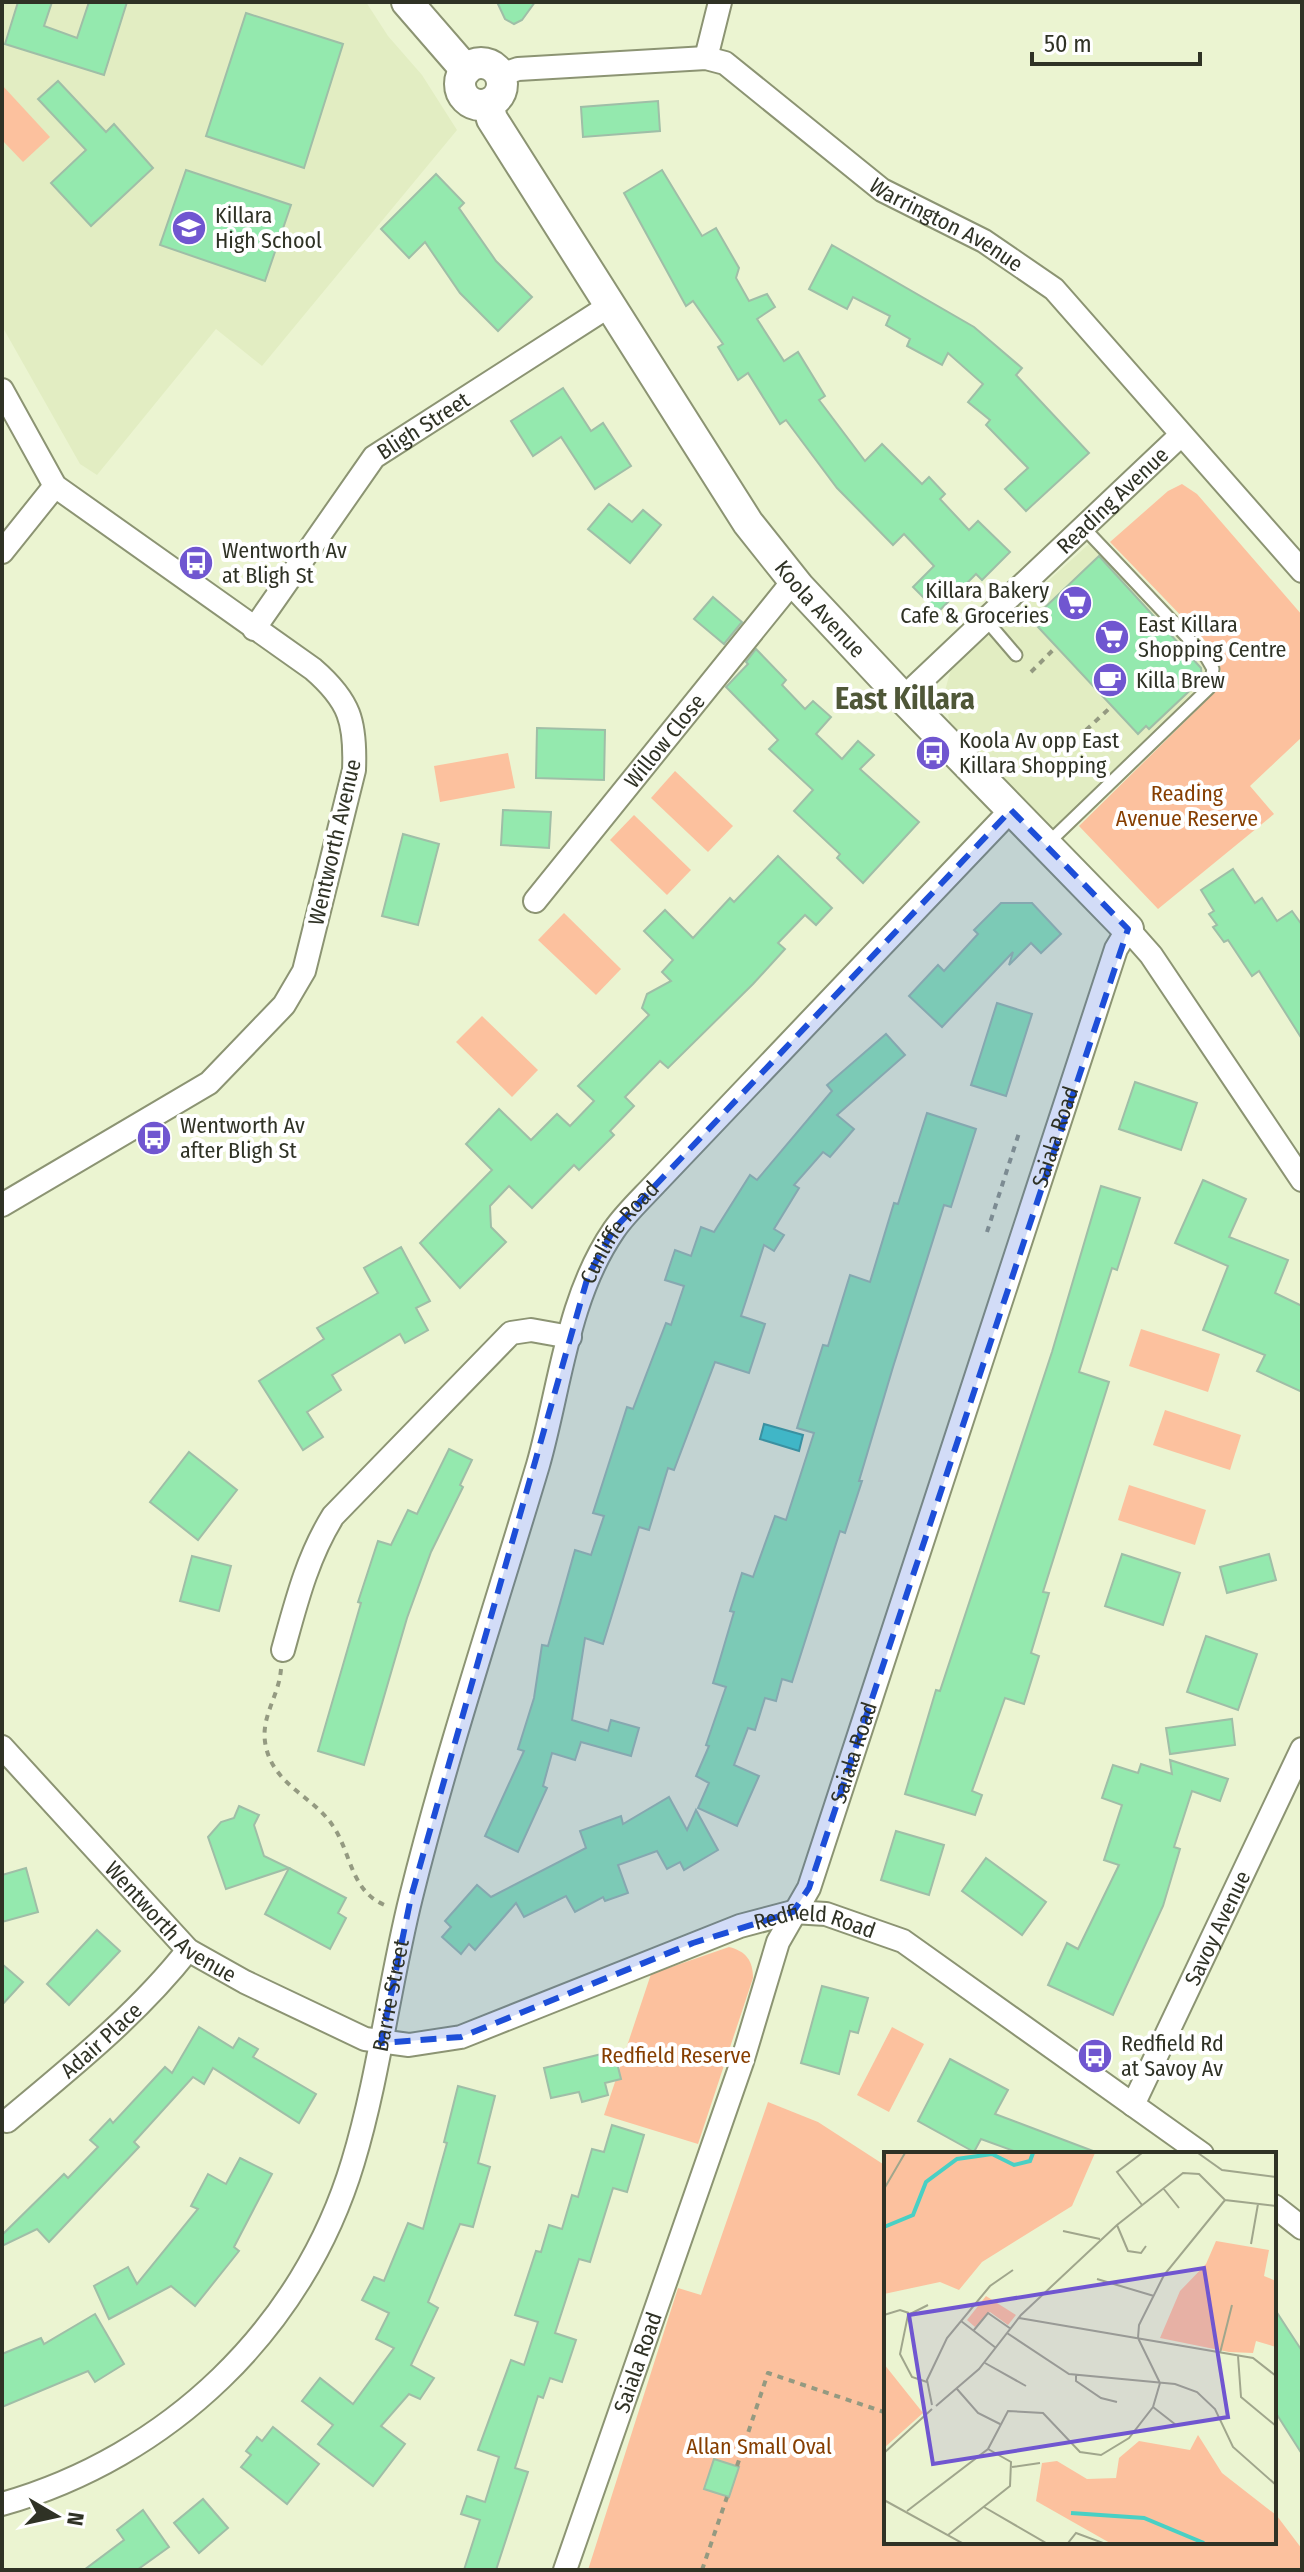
<svg xmlns="http://www.w3.org/2000/svg" width="1304" height="2572" font-family="'Fira Sans Condensed',sans-serif">
<rect width="100%" height="100%" fill="#ebf4d1"/>
<g fill="#e2edc2">
<path d="M2 2H366L388 36 422 75 457 130 262 366 216 329 97 475 80 464 2 326Z"/>
<path d="M1091 542 1203 659 1207 669 1205 684 1054 832 950 724 944 694 951 669Z"/>
</g>
<g fill="#fcc19e">
<path d="M2 85 50 137 23 162 2 140Z"/>
<path d="M1182 484 1197 494 1302 615V737L1250 786 1274 814 1158 909 1079 826 1214 693 1221 672 1216 652 1110 542 1168 491Z"/>
<path d="M508 753 515 788 440 802 434 766Z"/>
<path d="M675 771 733 826 708 852 651 798Z"/>
<path d="M634 815 691 870 667 895 610 840Z"/>
<path d="M564 913 621 969 596 995 538 940Z"/>
<path d="M482 1016 538 1070 512 1097 456 1042Z"/>
<path d="M1141 1329 1220 1354 1208 1392 1129 1366Z"/>
<path d="M1165 1410 1241 1435 1230 1470 1153 1445Z"/>
<path d="M1129 1485 1206 1510 1195 1545 1118 1520Z"/>
<path d="M729 1947C746 1951 753 1961 753 1978L698 2144 604 2115 651 1974Z"/>
<path d="M892 2027 924 2044 889 2112 857 2095Z"/>
<path d="M768 2102 818 2122 886 2166V2542H1274V2512L1302 2549V2570H588L678 2288 701 2295Z"/>
</g>
<path fill="#49d0c4" stroke="#41a194" stroke-width="2" d="M764 1424 803 1435 799 1451 760 1439Z"/>
<g fill="#94e9ae" stroke="#9fbea7" stroke-width="2">
<path d="M18 2H52L44 26 77 38 89 2H127L104 75 5 44Z"/>
<path d="M497 2H535L522 20 514 24 505 19Z"/>
<path d="M246 13 343 44 304 168 206 136Z"/>
<path d="M58 81 106 132 114 124 153 168 91 226 51 183 86 150 38 99Z"/>
<path d="M658 101 660 131 583 137 581 107Z"/>
<path d="M186 170 291 205 265 281 160 245Z"/>
<path d="M662 170 702 236 716 228 739 268 736 278 749 301 767 294 775 307 757 319 784 361 798 352 825 396 819 400 865 461 882 444 922 484 929 477 945 494 940 499 969 530 978 521 1010 552 982 580 976 574 938 612 913 587 934 566 904 534 893 545 837 488 786 420 780 424 748 373 738 380 718 347 723 344 693 301 686 306 624 193Z"/>
<path d="M436 174 464 203 459 208 496 261 532 297 498 331 460 293 425 242 409 258 381 229Z"/>
<path d="M832 245 974 327 1022 368 1016 375 1089 453 1026 511 1005 489 1028 468 986 425 990 420 968 402 983 384 948 353 942 365 907 346 910 339 886 325 890 316 853 297 847 309 809 289Z"/>
<path d="M563 388 591 431 603 423 631 466 595 489 561 437 533 456 511 421Z"/>
<path d="M609 504 632 522 643 510 661 525 630 563 588 529Z"/>
<path d="M1099 556 1201 668 1202 679 1149 729 1146 726 1138 734 1038 627 1045 620 1039 613Z"/>
<path d="M713 597 742 622 724 644 694 619Z"/>
<path d="M756 649 786 680 782 685 805 709 813 701 831 717 816 734 842 759 858 741 874 755 860 769 919 822 863 883 837 858 840 854 794 811 813 790 769 749 778 740 726 687 748 664 746 662Z"/>
<path d="M537 728 605 730 604 780 536 778Z"/>
<path d="M503 810 551 812 549 848 501 845Z"/>
<path d="M403 834 439 844 418 925 382 916Z"/>
<path d="M778 856 832 908 816 925 805 915 778 943 785 949 753 984 668 1068 660 1061 625 1097 634 1106 610 1131 614 1135 579 1170 574 1165 532 1208 509 1186 490 1206 491 1227 506 1242 460 1288 420 1243 492 1170 466 1144 499 1109 531 1140 557 1114 570 1126 594 1101 578 1086 649 1015 642 1008 647 994 671 981 662 972 673 960 644 931 665 910 693 938 730 898 734 902Z"/>
<path d="M1233 869 1255 903 1262 898 1277 921 1292 911 1302 925V1039L1259 971 1252 976 1228 940 1224 942 1213 927 1217 925 1209 914 1214 911 1201 890Z"/>
<path d="M1001 903H1032L1061 934 1041 953 1031 943 1009 965 1013 952 942 1027 909 996 938 965 944 971 978 934 974 930Z"/>
<path d="M997 1003 1032 1014 1006 1096 971 1085Z"/>
<path d="M886 1034 905 1055 837 1115 854 1129 830 1157 823 1152 794 1185 799 1188 774 1229 784 1235 774 1251 764 1245 741 1316 765 1324 749 1373 715 1362 674 1470 668 1468 649 1530 639 1527 603 1644 585 1638 572 1720 608 1731 611 1720 639 1728 631 1756 581 1742 575 1760 552 1753 543 1786 547 1788 518 1852 485 1836 524 1751 518 1749 534 1698 542 1645 548 1646 575 1550 591 1555 604 1516 593 1513 627 1407 633 1409 666 1323 671 1325 684 1286 665 1280 675 1250 691 1256 701 1227 714 1232 750 1175 757 1180 832 1091 827 1085Z"/>
<path d="M1135 1082 1197 1103 1181 1150 1119 1129Z"/>
<path d="M927 1113 976 1129 951 1207 944 1205 893 1367 859 1481H862L845 1533 840 1531 792 1682 782 1679 776 1701 765 1698 755 1730 748 1728 734 1765 759 1776 737 1826 698 1808 709 1783 696 1776 709 1746 706 1745 726 1687 713 1683 734 1612 730 1611 742 1573 753 1577 775 1516 786 1520 814 1433 797 1428 823 1345 828 1346 850 1275 870 1282 894 1203 898 1204Z"/>
<path d="M1203 1180 1246 1199 1229 1237 1288 1260 1275 1293 1302 1306V1392L1257 1371 1265 1355 1203 1330 1228 1266 1175 1243Z"/>
<path d="M1101 1186 1140 1198 1117 1270 1112 1268 1079 1372 1109 1382 1043 1592 1049 1593 1031 1653 1039 1656 1024 1704 1005 1698 972 1791 982 1795 975 1815 905 1794 936 1690 940 1691 1052 1352Z"/>
<path d="M401 1247 430 1301 416 1308 428 1330 405 1343 400 1334 332 1375 341 1390 307 1412 323 1437 303 1450 259 1381 324 1339 317 1328 378 1293 364 1268Z"/>
<path d="M449 1449 472 1460 460 1485 463 1487 431 1552 407 1618 364 1765 318 1751 361 1603 358 1602 378 1541 391 1545 408 1510 417 1514Z"/>
<path d="M189 1452 237 1490 198 1540 150 1502Z"/>
<path d="M1122 1554 1180 1573 1163 1625 1105 1606Z"/>
<path d="M1269 1554 1276 1580 1227 1593 1220 1567Z"/>
<path d="M192 1556 231 1566 219 1611 180 1601Z"/>
<path d="M1206 1636 1257 1654 1238 1710 1187 1692Z"/>
<path d="M1232 1719 1235 1745 1170 1754 1166 1728Z"/>
<path d="M1170 1760 1228 1779 1220 1801 1192 1791 1174 1847 1180 1849 1163 1906 1113 2015 1048 1985 1067 1943 1078 1949 1119 1865 1104 1860 1122 1805 1102 1798 1113 1765 1138 1773 1141 1764 1172 1774Z"/>
<path d="M669 1797 687 1830 696 1810 718 1850 684 1870 680 1862 667 1869 657 1851 618 1865 628 1893 605 1901 603 1897 575 1912 566 1896 524 1917 516 1903 475 1950 469 1944 461 1954 442 1937 451 1927 445 1921 477 1885 491 1897 586 1848 580 1831 621 1816 623 1824Z"/>
<path d="M239 1806 259 1815 254 1825 264 1856 289 1868 226 1889 208 1837 221 1822 234 1818Z"/>
<path d="M896 1831 944 1845 929 1895 881 1880Z"/>
<path d="M986 1858 1046 1902 1022 1935 962 1891Z"/>
<path d="M26 1868 38 1912 2 1922V1875Z"/>
<path d="M289 1868 346 1898 338 1913 346 1918 330 1949 265 1914Z"/>
<path d="M97 1930 120 1951 69 2005 47 1984Z"/>
<path d="M2 1964 23 1982 2 2005Z"/>
<path d="M822 1986 868 1998 858 2033 850 2031 839 2074 801 2063Z"/>
<path d="M199 2027 233 2048 239 2038 258 2049 253 2057 316 2094 299 2123 213 2068 204 2084 193 2077 134 2142 139 2147 49 2242 37 2229 2 2246V2235L64 2174 68 2178 98 2147 90 2140 110 2119 113 2123 165 2067 172 2073Z"/>
<path d="M614 2051 621 2079 605 2083 608 2095 582 2102 579 2092 551 2098 544 2068Z"/>
<path d="M950 2059 1008 2090 995 2114 1101 2154H1022L981 2139 974 2152 918 2121Z"/>
<path d="M458 2086 495 2096 478 2163 490 2167 473 2227 460 2224 428 2302 438 2308 411 2365 434 2378 420 2399 409 2394 381 2426 405 2444 373 2486 318 2444 333 2425 302 2401 320 2378 353 2404 394 2348 376 2339 389 2313 362 2300 374 2277 384 2281 408 2223 423 2229 447 2143 444 2142Z"/>
<path d="M612 2125 644 2135 627 2192 613 2188 590 2262 579 2259 555 2333 576 2340 562 2382 550 2378 543 2398 538 2396 515 2468 528 2472 496 2570H464L480 2520 461 2514 467 2496 485 2502 499 2457 478 2450 511 2360 524 2365 538 2322 515 2315 536 2251 541 2252 549 2225 562 2229 572 2195 578 2197 592 2149 604 2152Z"/>
<path d="M240 2158 272 2174 234 2247 239 2251 195 2306 171 2286 109 2319 94 2286 128 2267 137 2284 198 2209 191 2206 208 2174 226 2184Z"/>
<path d="M1274 2308 1302 2351V2454L1274 2410Z"/>
<path d="M95 2314 124 2364 95 2382 88 2371 2 2407V2354L41 2338 44 2344Z"/>
<path d="M273 2427 319 2464 287 2504 241 2467 251 2455 246 2451 257 2437 262 2441Z"/>
<path d="M714 2459 739 2467 729 2497 704 2489Z"/>
<path d="M203 2499 228 2528 199 2553 174 2523Z"/>
<path d="M143 2510 169 2547 137 2570H84L124 2540 117 2530Z"/>
</g>
<g fill="none" stroke-linecap="round" stroke-linejoin="round">
<g stroke="#8c9473" stroke-width="15">
<g id="lane">
<path d="M986 620 1016 655"/>
<path d="M1047 844 1209 688 1213 669 1206 657 1085 529"/>
</g>
</g>
<g stroke="#8c9473" stroke-width="26">
<g id="street">
<path d="M706 58 720 2"/>
<path id="s1" d="M500 75 518 69 706 58 725 63 882 190 984 241 1054 289 1302 571"/>
<path d="M2 390 55 486 313 669C350 701 356 722 354 770L304 971 284 1005 209 1083 2 1205"/>
<path d="M2 552 55 486"/>
<path id="s2" d="M254 629 374 457 609 306"/>
<path id="s3" d="M903 698 1181 435"/>
<path id="s4" d="M535 901 794 580"/>
<path d="M283 1650C296 1603 307 1558 333 1516L511 1333 531 1330 570 1337"/>
<path id="s5" d="M2 1747 188 1950 245 1982 365 2039 409 2045 461 2037 740 1926 793 1912 826 1914 903 1941 1202 2154"/>
<path id="s6" d="M1133 2105 1302 1749"/>
<path id="s7" d="M7 2121C70 2068 137 2015 188 1950"/>
<path d="M1274 2206 1302 2228"/>
<path id="s8" d="M2 2504C168 2457 303 2329 353 2162 379 2076 389 1985 411 1897 447 1752 495 1609 538 1465 560 1388 567 1298 614 1230 625 1214 641 1199 655 1184L1011 810"/>
<path id="s9" d="M565 2570 742 2062 778 1942 809 1888 1116 949 1128 929 1151 955 1302 1180"/>
</g>
</g>
<g stroke="#8c9473" stroke-width="34">
<g id="secondary">
<path d="M407 2 466 70"/>
<circle cx="481" cy="84" r="21"/>
<path id="s10" d="M488 104 492 119 748 523 799 587 903 698 1128 929"/>
</g>
</g>
<g stroke="#949a81" stroke-width="4" stroke-dasharray="6 6" stroke-linecap="butt">
<path d="M1031 672 1056 647"/>
<path d="M1086 730 1112 706"/>
<path d="M987 1232 1019 1133"/>
<path d="M281 1669C279 1697 259 1718 266 1747 274 1785 314 1797 333 1826 352 1854 350 1892 387 1906"/>
<path d="M737 2466 768 2373 884 2412"/>
<path d="M702 2570 727 2497"/>
</g>
<use href="#lane" stroke="#fff" stroke-width="11"/>
<use href="#street" stroke="#fff" stroke-width="22"/>
<use href="#secondary" stroke="#fff" stroke-width="30"/>
</g>
<path fill="#1d4ed8" fill-opacity="0.2" stroke="#1d4ed8" stroke-width="6" stroke-dasharray="16 10" stroke-linejoin="round" d="M1011 810 1128 929 809 1888 793 1912 693 1943 461 2037 381 2043 411 1897 588 1276 614 1229Z"/>
<defs>
<g id="school-disc" transform="scale(1.8)"><circle r="9.5" fill="#7056d0" stroke="#fff"/><path d="M0-5L7-2L0 1L-7-2ZM-4 1L0 2.5L4 1V4Q0 6-4 4Z" fill="#fff"/></g>
<g id="bus-disc" transform="scale(1.8)"><circle r="9.5" fill="#7056d0" stroke="#fff"/><path d="M-5-6H5V4H4V6H2V4H-2V6H-4V4H-5ZM-3.5-4V0h7V-4ZM-3.5 1.2v1.5H-2V1.2ZM2 1.2v1.5H3.5V1.2Z" fill="#fff"/></g>
<g id="supermarket-disc" transform="scale(1.8)"><circle r="9.5" fill="#7056d0" stroke="#fff"/><path d="M-6-5.5h2.5l.6 2H6L4.5 2H-2.5L-4.4-4H-6ZM-1.5 3.2a1.3 1.3 0 1 0 .1 0ZM3 3.2a1.3 1.3 0 1 0 .1 0Z" fill="#fff"/></g>
<g id="cafe-disc" transform="scale(1.8)"><circle r="9.5" fill="#7056d0" stroke="#fff"/><path d="M-5.5-4.5H6V0H3Q3 3.5 0 3.5H-2.5Q-5.5 3.5-5.5 0ZM3-3.2v2h1.7v-2ZM-6 4.5H4V6H-6Z" fill="#fff"/></g>
</defs>
<g fill-rule="evenodd">
<use href="#school-disc" x="189" y="228"/>
<use href="#bus-disc" x="196" y="563"/>
<use href="#supermarket-disc" x="1075" y="603"/>
<use href="#supermarket-disc" x="1112" y="637"/>
<use href="#cafe-disc" x="1110" y="680"/>
<use href="#bus-disc" x="933" y="753"/>
<use href="#bus-disc" x="154" y="1138"/>
<use href="#bus-disc" x="1095" y="2056"/>
</g>
<g text-anchor="middle" stroke-width="8" stroke-linejoin="round" paint-order="stroke">
<g font-size="22" fill="#2f3225" stroke="#fff" text-anchor="start">
<text x="215" y="223">Killara<tspan x="215" dy="25">High School</tspan></text>
<text x="222" y="558">Wentworth Av<tspan x="222" dy="25">at Bligh St</tspan></text>
<text x="1049" y="598" text-anchor="end">Killara Bakery<tspan x="1049" dy="25">Cafe &amp; Groceries</tspan></text>
<text x="1138" y="632">East Killara<tspan x="1138" dy="25">Shopping Centre</tspan></text>
<text x="1136" y="688">Killa Brew</text>
<text x="959" y="748">Koola Av opp East<tspan x="959" dy="25">Killara Shopping</tspan></text>
<text x="180" y="1133">Wentworth Av<tspan x="180" dy="25">after Bligh St</tspan></text>
<text x="1121" y="2051">Redfield Rd<tspan x="1121" dy="25">at Savoy Av</tspan></text>
</g>
<g font-size="22" fill="#2f3225" stroke="#fff">
<text dy="8" stroke="none"><textPath href="#s1" startOffset="502">Warrington Avenue</textPath></text>
<text dy="8" stroke="none"><textPath href="#s2" startOffset="268">Bligh Street</textPath></text>
<text dy="8" stroke="none"><textPath href="#s3" startOffset="288">Reading Avenue</textPath></text>
<text dy="8" stroke="none"><textPath href="#s10" startOffset="606">Koola Avenue</textPath></text>
<text dy="8" stroke="none"><textPath href="#s4" startOffset="206">Willow Close</textPath></text>
<text transform="translate(334 842) rotate(-77)" y="8">Wentworth Avenue</text>
<text dy="8" stroke="none"><textPath href="#s9" startOffset="1516">Saiala Road</textPath></text>
<text dy="8" stroke="none"><textPath href="#s8" startOffset="1482">Cunliffe Road</textPath></text>
<text dy="8" stroke="none"><textPath href="#s9" startOffset="868">Saiala Road</textPath></text>
<text dy="8" stroke="none"><textPath href="#s5" startOffset="244">Wentworth Avenue</textPath></text>
<text dy="8" stroke="none"><textPath href="#s6" startOffset="196">Savoy Avenue</textPath></text>
<text dy="8" stroke="none"><textPath href="#s5" startOffset="948">Redfield Road</textPath></text>
<text dy="8" stroke="none"><textPath href="#s8" startOffset="682">Barrie Street</textPath></text>
<text dy="8" stroke="none"><textPath href="#s7" startOffset="124">Adair Place</textPath></text>
<text dy="8" stroke="none"><textPath href="#s9" startOffset="220">Saiala Road</textPath></text>
</g>
<g font-size="22" fill="#863e00" stroke="#fff">
<text x="1187" y="801">Reading<tspan x="1187" dy="25">Avenue Reserve</tspan></text>
<text x="676" y="2063">Redfield Reserve</text>
<text x="759" y="2454">Allan Small Oval</text>
</g>
<g font-size="30" font-weight="bold" fill="#4f5738" stroke="#fff">
<text x="905" y="709">East Killara</text>
</g>
</g>
<g transform="translate(884 2152)">
<rect width="392" height="392" fill="#ebf4d1"/>
<path d="M0 1H211L188 54 98 110 75 138 56 130 0 142ZM332 89 385 98 380 124 392 129V195L372 189 369 201 345 200 276 186 296 139 322 112ZM102 144 132 163 124 173 106 160 91 175 83 168ZM0 212 39 261 0 296ZM314 283 338 321 392 363V391H226L152 349 158 311 173 309 203 327 232 326 235 306 255 289 306 298Z" fill="#fcc19e"/>
<path fill="none" stroke="#49d0c4" stroke-width="4" d="M0 75 29 63 42 30 73 7 108 2 130 13 146 9 149 1M187 361 260 366 320 391"/>
<path fill="none" stroke="#a0a68c" stroke-width="2" d="M314 1 338 18 392 25M279 36 295 56M0 37 21 1M258 53 233 20 258 1M233 73 244 99 257 101 262 94M179 79 216 87M367 92 374 52M213 127 270 144M0 163 16 158 25 161M135 166 369 206 392 224M77 169 112 196M90 178 104 161 127 177M123 181 185 222 291 232 313 240 331 257 349 295 392 333M336 201 348 153M354 204 357 245 392 274M101 211 142 234M192 223V229L217 246 233 250M43 230 28 225 16 202 24 163 44 153M276 231 254 186 255 173 280 123 341 48M73 237 94 261 116 272M48 253 43 228 63 186 106 134 129 118M52 254 95 217 137 163 233 73 299 21 315 22 341 48 392 54M269 255 292 273M0 301 48 257M128 315 156 311M0 348 78 391M100 355 162 391M23 359 104 297 124 259 159 261 196 300 217 303 245 286 269 255 276 231M64 383 126 334 127 310 104 297M184 391 192 381 219 391"/>
<path fill="#7056d0" fill-opacity="0.15" stroke="#7056d0" stroke-width="4" d="M320 116 344 265 49 312 25 163Z"/>
<rect width="392" height="392" fill="none" stroke="#2f3225" stroke-width="4"/>
</g>
<rect width="1304" height="2572" fill="none" stroke="#2f3225" stroke-width="8"/>
<g transform="translate(56 2516) rotate(99)" stroke="#ffffff" stroke-width="6" paint-order="stroke">
<path d="M0-6L14 30L0 20L-14 30Z" fill="#2f3225"/>
<text y="-12" font-size="22" font-weight="bold" text-anchor="middle" fill="#2f3225">N</text>
</g>
<path d="M1032 52v12h168v-12" fill="none" stroke="#2f3225" stroke-width="4"/>
<text x="1044" y="52" font-size="24" fill="#2f3225" stroke="#ffffff" stroke-width="6" paint-order="stroke">50 m</text>
</svg>
